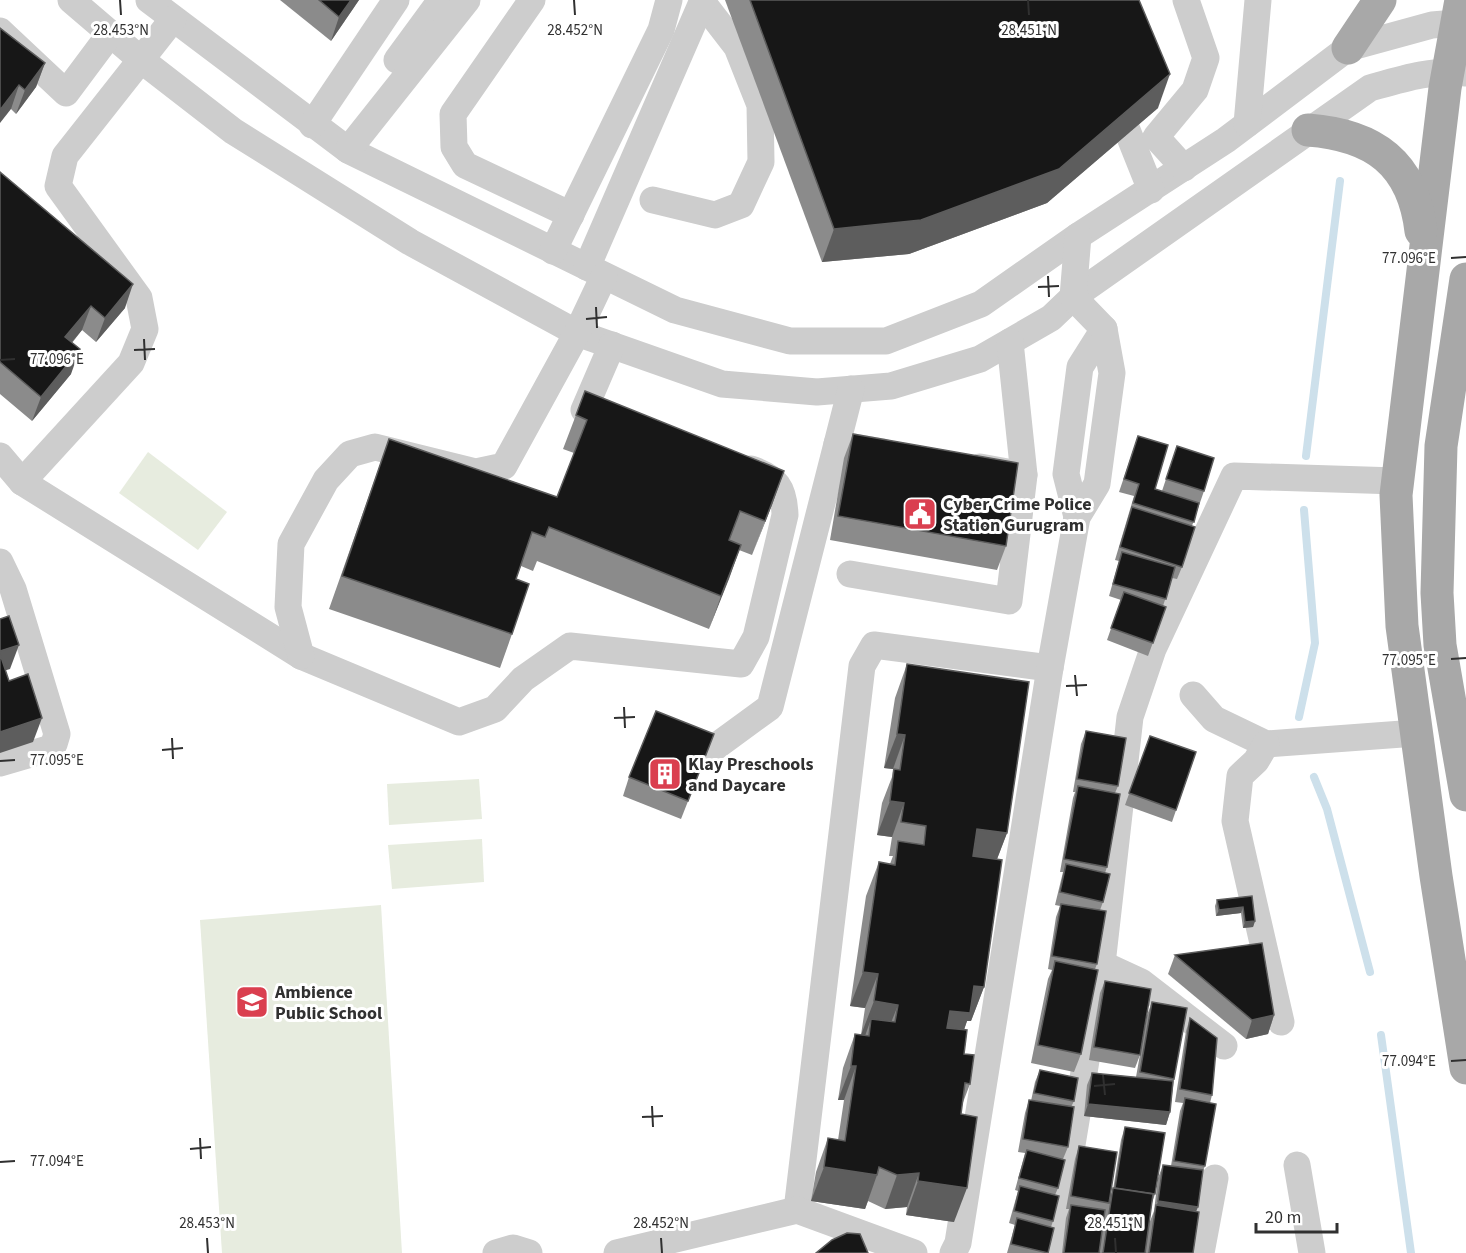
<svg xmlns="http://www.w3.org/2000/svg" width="1466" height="1253" font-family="'Source Sans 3',sans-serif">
<rect width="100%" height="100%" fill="#fff"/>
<g fill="#e7ecdf">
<path d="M148 452 227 512 198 550 119 493Z"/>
<path d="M479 779 482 819 389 825 387 784Z"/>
<path d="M482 839 484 882 392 889 388 845Z"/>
<path d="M381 905 402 1253H222L200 920Z"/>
</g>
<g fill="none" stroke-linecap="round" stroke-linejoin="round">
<g stroke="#cde0eb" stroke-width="8">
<path d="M1306 456 1340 181"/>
<path d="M1299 717 1315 643 1304 510"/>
<path d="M1314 777 1327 809 1370 972"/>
<path d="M1381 1035 1411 1253"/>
</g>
<g stroke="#cdcdcd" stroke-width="27">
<path d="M71 0 140 59 233 131 410 242 577 333 722 384 817 392 891 386 980 359 1051 318 1073 297 1370 88C1402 79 1433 69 1466 73"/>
<path d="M149 0 348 150 675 310 790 341H886L981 304 1078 236 1226 140 1348 48 1432 25 1456 23 1466 26"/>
<path d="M532 0 453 114 454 147 465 165 571 215"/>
<path d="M0 31 66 93 110 34"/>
<path d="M397 60 441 0"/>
<path d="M1115 100 1151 190"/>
<path d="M1247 124 1258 0"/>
<path d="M312 125 396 0"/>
<path d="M348 150 467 0"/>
<path d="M1184 168 1156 137 1195 90 1206 58 1186 0"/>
<path d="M653 200 715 215 741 205 761 162 760 105 737 47 703 3"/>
<path d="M553 251 661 30 669 0"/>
<path d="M587 267 703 0"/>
<path d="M1010 342 1024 475"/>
<path d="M601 416 584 410 612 345"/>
<path d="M837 444 883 452"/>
<path d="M0 456 22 482 301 656 459 722 495 709 523 679 570 646 741 664 756 637 785 515C784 488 777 478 751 469"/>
<path d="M22 482 131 363 145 329 139 298 58 186 65 156 173 19"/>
<path d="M1077 517 1066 474 1080 367 1104 329"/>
<path d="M0 562 13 589 57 734 54 744 48 749 0 763"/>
<path d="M850 574 1009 601 1024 475 980 467"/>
<path d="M301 656 288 607 291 544 326 480 350 454 375 447 476 472 504 466 577 333 604 276"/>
<path d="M1193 695 1214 719 1266 744 1416 733"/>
<path d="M1266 744 1256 761 1240 776 1235 821 1281 1022"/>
<path d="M707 753 770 707 851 389"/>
<path d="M1102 964 1141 982 1224 1046"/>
<path d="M1297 1165 1312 1253"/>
<path d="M797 1210 862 666 874 645 1050 668"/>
<path d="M496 1253 513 1248 529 1253"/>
<path d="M617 1253 797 1210 914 1253"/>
<path d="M953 1253 958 1243 1050 668 1077 517 1097 484 1112 373 1104 329 1073 297 1078 236"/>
<path d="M1054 1253 1102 964 1130 717 1153 649 1234 476 1397 481"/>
<path d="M1201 1253 1215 1178"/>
</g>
<g stroke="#a8a8a8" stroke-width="33">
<path d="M1461 0 1445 88 1396 495 1402 626 1436 876 1466 1068"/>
<path d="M1348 48 1380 0"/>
<path d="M1308 130C1374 135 1413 163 1421 231"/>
<path d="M1466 279 1441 446 1437 593 1440 645 1466 795"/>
</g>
</g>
<g fill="#8b8b8b">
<path d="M280 0H359L331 41Z"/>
<path d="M725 0H1139L1158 108 1047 203 909 254 822 262Z"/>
<path d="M0 28 45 63 36 87 16 114 11 109Z"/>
<path d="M0 172 125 308 96 342 82 330 72 343 71 374 32 421 0 394Z"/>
<path d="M576 415 784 471 752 555 739 550 709 629 537 561 533 571 521 566 516 579 512 634 500 668 329 609 389 439 557 497 574 453 563 449Z"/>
<path d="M853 434 1006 546 997 570 830 540 844 458Z"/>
<path d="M1138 436 1155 489 1162 491 1177 446 1204 491 1192 526 1182 567 1177 579 1172 578 1163 606 1166 607 1148 656 1107 640 1121 600 1109 596 1119 561 1115 560 1134 496 1119 492Z"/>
<path d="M907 664 1007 833 997 859 984 987 971 1021H967L964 1030V1054L970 1084 962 1105 961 1114 954 1222 906 1215 907 1207 885 1209 868 1201 865 1209 811 1201 816 1172 828 1138 838 1140 844 1100H838L843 1068 855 1034 861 1035 865 1008 850 1006 866 896 879 862 890 864 893 856H889L892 837 877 835 882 803 892 777 893 769 884 768 895 698Z"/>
<path d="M1086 731 1118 786 1115 793 1107 867 1105 873 1103 902 1100 910 1097 964 1095 969 1081 1054 1074 1072 1031 1063 1048 979 1052 970 1048 969 1056 917 1060 906 1055 905 1063 872H1060L1073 798 1075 792H1073L1081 744Z"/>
<path d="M1150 736 1196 752 1172 822 1125 805Z"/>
<path d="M707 753 681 819 623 796 629 777Z"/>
<path d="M1252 896 1255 921 1253 927 1243 928 1241 913 1216 916 1215 906 1217 900Z"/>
<path d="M1175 955 1274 1015 1268 1034 1246 1039 1168 974Z"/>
<path d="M1105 981 1140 1055 1135 1068 1089 1060 1100 993Z"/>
<path d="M1152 1002 1174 1079 1170 1112 1166 1125 1084 1116 1087 1085 1092 1073 1136 1077 1147 1015Z"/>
<path d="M1190 1018 1212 1095 1210 1103 1205 1166 1202 1173 1196 1211 1193 1253H1145L1149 1224 1154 1211 1158 1178 1163 1165 1171 1166 1180 1111 1183 1103 1175 1102 1186 1031Z"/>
<path d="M1040 1070 1074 1101 1071 1107 1068 1147 1063 1159 1058 1188 1055 1195 1053 1221 1051 1227 1048 1253H1007L1015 1225 1009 1223 1018 1191 1015 1190 1025 1153 1018 1152 1025 1113 1029 1100 1031 1101 1035 1082Z"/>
<path d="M1125 1127 1155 1194 1152 1203 1145 1253H1062L1066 1218 1069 1209H1066L1075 1159 1079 1146 1110 1196 1113 1190 1121 1140Z"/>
</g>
<g fill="#5d5d5d">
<path d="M351 0H359L331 41 339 17Z"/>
<path d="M45 63 36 87 16 114 25 90Z"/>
<path d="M1170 74 1158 108 1047 203 909 254 822 262 834 229Z"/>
<path d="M19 85 11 109 0 123V110Z"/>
<path d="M133 284 125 308 96 342 105 318Z"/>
<path d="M91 306 82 330 56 361 65 337Z"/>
<path d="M80 349 71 374 32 421 41 397Z"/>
<path d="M784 471 772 505 752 555 765 521Z"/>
<path d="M741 545 729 579 709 629 721 596Z"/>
<path d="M19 645 10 669 0 672V651Z"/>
<path d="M42 718 33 742 0 753V732Z"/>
<path d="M897 734 905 735 893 769 884 768Z"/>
<path d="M890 801 904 803 892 837 877 835Z"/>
<path d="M977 829 1007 833 994 867 965 863Z"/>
<path d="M1243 907 1241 913 1216 916 1219 910Z"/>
<path d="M1255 921 1253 927 1243 928 1245 922Z"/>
<path d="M863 972 878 974 865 1008 850 1006Z"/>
<path d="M974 986 984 987 971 1021H967L958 1047 937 1044 950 1011Z"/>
<path d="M874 1001 898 1005 885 1038 871 1019 865 1036 861 1035Z"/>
<path d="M1274 1015 1268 1034 1246 1039 1252 1020Z"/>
<path d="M851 1066H856L844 1100H838Z"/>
<path d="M1088 1104 1170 1112 1166 1125 1084 1116Z"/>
<path d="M824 1167 877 1175 865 1209 811 1201Z"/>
<path d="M919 1173 907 1207 885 1209 897 1175Z"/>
<path d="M918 1181 967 1188 954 1222 906 1215Z"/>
<path d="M1158 1201 1198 1207 1193 1219 1156 1208Z"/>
</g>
<g fill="#171717" stroke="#5d5d5d" stroke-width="1.5">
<path d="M319 0H351L339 17Z"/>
<path d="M750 0H1139L1170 74 1059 169 921 220 834 229Z"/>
<path d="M0 28 45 63 25 90 19 85 0 110Z"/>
<path d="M0 172 133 284 105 318 91 306 65 337 80 349 41 397 0 362Z"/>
<path d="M585 391 784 471 765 521 740 511 729 540 741 545 721 596 549 527 545 537 532 532 516 579 529 584 512 634 342 576 389 439 557 497 587 420 576 415Z"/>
<path d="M853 434 1018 463 1006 546 838 516Z"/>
<path d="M1138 436 1168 445 1155 489 1199 503 1194 522 1133 503 1139 484 1124 479Z"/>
<path d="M1177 446 1214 458 1204 491 1166 479Z"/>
<path d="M1132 507 1195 527 1182 567 1120 547Z"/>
<path d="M1122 552 1175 567 1166 599 1113 584Z"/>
<path d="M1124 592 1166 607 1153 643 1111 628Z"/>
<path d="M9 616 19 645 0 651V619Z"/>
<path d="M0 654 9 681 28 674 42 718 0 732Z"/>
<path d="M907 664 1029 682 1007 833 977 829 973 856 1002 860 984 987 974 986 970 1013 950 1011 947 1028 967 1030 964 1054 974 1055 970 1084 965 1083 961 1114 977 1117 967 1188 918 1181 919 1173 897 1175 879 1167 877 1175 824 1167 828 1138 845 1141 856 1066H851L855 1034 869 1036 871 1019 895 1022 898 1005 874 1001 878 974 863 972 879 862 895 865 898 841 924 845 926 826 901 822 904 803 890 801 894 769 900 770 905 735 897 734Z"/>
<path d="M656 711 714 734 688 801 629 777Z"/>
<path d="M1086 731 1126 738 1118 786 1077 779Z"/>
<path d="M1150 736 1196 752 1176 810 1129 793Z"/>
<path d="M1078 786 1120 794 1107 867 1064 859Z"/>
<path d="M1066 864 1110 874 1103 902 1060 892Z"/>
<path d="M1252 896 1255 921 1245 922 1243 907 1219 910 1217 900Z"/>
<path d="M1061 904 1106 911 1097 964 1052 956Z"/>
<path d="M1262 943 1274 1015 1252 1020 1175 955Z"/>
<path d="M1055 961 1098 970 1081 1054 1038 1045Z"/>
<path d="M1105 981 1151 989 1140 1055 1094 1047Z"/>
<path d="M1152 1002 1187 1008 1174 1079 1140 1072Z"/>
<path d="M1190 1018 1217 1038 1212 1095 1180 1089Z"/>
<path d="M1040 1070 1078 1078 1074 1101 1034 1093Z"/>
<path d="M1092 1073 1173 1081 1170 1112 1088 1104Z"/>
<path d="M1185 1098 1216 1104 1205 1166 1174 1161Z"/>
<path d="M1029 1100 1074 1107 1068 1147 1023 1139Z"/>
<path d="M1125 1127 1165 1133 1155 1194 1115 1188Z"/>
<path d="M1079 1146 1117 1152 1109 1203 1071 1196Z"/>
<path d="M1027 1150 1065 1160 1058 1188 1019 1178Z"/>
<path d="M1163 1165 1203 1170 1198 1207 1158 1201Z"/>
<path d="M1020 1186 1059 1196 1053 1221 1014 1211Z"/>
<path d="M1113 1188 1153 1194 1145 1253H1103Z"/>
<path d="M1071 1205 1105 1210 1099 1253H1064Z"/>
<path d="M1156 1205 1199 1212 1193 1253H1149Z"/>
<path d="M1017 1218 1054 1228 1048 1253 1011 1244Z"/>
<path d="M847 1233 860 1234 868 1253H816L832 1240Z"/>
</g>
<path fill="none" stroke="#303030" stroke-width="2" d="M120 0 121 15M574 0 575 15M1028 0 1029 15M1451 258 1466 257M1048 276 1049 297M1038 287 1059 286M596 307 597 328M586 319 607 317M144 339 145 360M134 350 155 349M0 360 15 359M1451 659 1466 658M1075 675 1077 696M1066 686 1087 685M624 707 625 728M614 718 635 717M172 738 173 759M162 750 183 748M0 761 15 760M1451 1061 1466 1060M1103 1075 1105 1095M1094 1086 1115 1084M652 1106 653 1127M642 1117 663 1116M200 1138 201 1159M190 1149 211 1147M0 1162 15 1161M207 1238 208 1253M661 1238 662 1253M1115 1238 1116 1253"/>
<defs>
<g id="civic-square" transform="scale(1.725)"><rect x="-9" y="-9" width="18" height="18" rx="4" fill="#da3f4f" stroke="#fff"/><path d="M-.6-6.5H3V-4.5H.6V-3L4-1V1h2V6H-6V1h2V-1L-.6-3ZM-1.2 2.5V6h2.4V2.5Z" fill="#fff"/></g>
<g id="building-square" transform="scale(1.725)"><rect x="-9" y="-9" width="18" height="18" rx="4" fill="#da3f4f" stroke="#fff"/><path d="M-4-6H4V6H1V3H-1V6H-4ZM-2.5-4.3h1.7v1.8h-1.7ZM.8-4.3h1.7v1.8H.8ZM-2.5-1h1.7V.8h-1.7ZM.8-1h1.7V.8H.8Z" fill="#fff"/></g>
<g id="school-square" transform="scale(1.725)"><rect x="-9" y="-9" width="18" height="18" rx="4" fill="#da3f4f" stroke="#fff"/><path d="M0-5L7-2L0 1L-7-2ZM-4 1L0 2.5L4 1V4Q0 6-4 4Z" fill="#fff"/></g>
</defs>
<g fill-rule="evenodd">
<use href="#civic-square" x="920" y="514"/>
<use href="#building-square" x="665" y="774"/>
<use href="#school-square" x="252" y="1002"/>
</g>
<g text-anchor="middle" stroke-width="6" stroke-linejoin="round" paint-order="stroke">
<g font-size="18" font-weight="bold" fill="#303030" stroke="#fff" text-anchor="start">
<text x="943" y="510">Cyber Crime Police<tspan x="943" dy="21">Station Gurugram</tspan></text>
<text x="688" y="770">Klay Preschools<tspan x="688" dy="21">and Daycare</tspan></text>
<text x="275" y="998">Ambience<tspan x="275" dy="21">Public School</tspan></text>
</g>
</g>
<g font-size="15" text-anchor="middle" fill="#303030" stroke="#fff" stroke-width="6" stroke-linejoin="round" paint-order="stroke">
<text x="121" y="35">28.453°N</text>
<text x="575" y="35">28.452°N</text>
<text x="1029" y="35">28.451°N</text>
<text x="1409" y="263">77.096°E</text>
<text x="57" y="364">77.096°E</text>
<text x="1409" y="665">77.095°E</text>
<text x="57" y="765">77.095°E</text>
<text x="1409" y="1066">77.094°E</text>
<text x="57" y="1166">77.094°E</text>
<text x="207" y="1228">28.453°N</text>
<text x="661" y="1228">28.452°N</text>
<text x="1115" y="1228">28.451°N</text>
</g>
<path d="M1256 1223v9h81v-9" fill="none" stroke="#303030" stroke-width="3"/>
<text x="1265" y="1223" font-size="18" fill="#303030" stroke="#ffffff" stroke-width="4.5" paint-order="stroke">20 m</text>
</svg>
